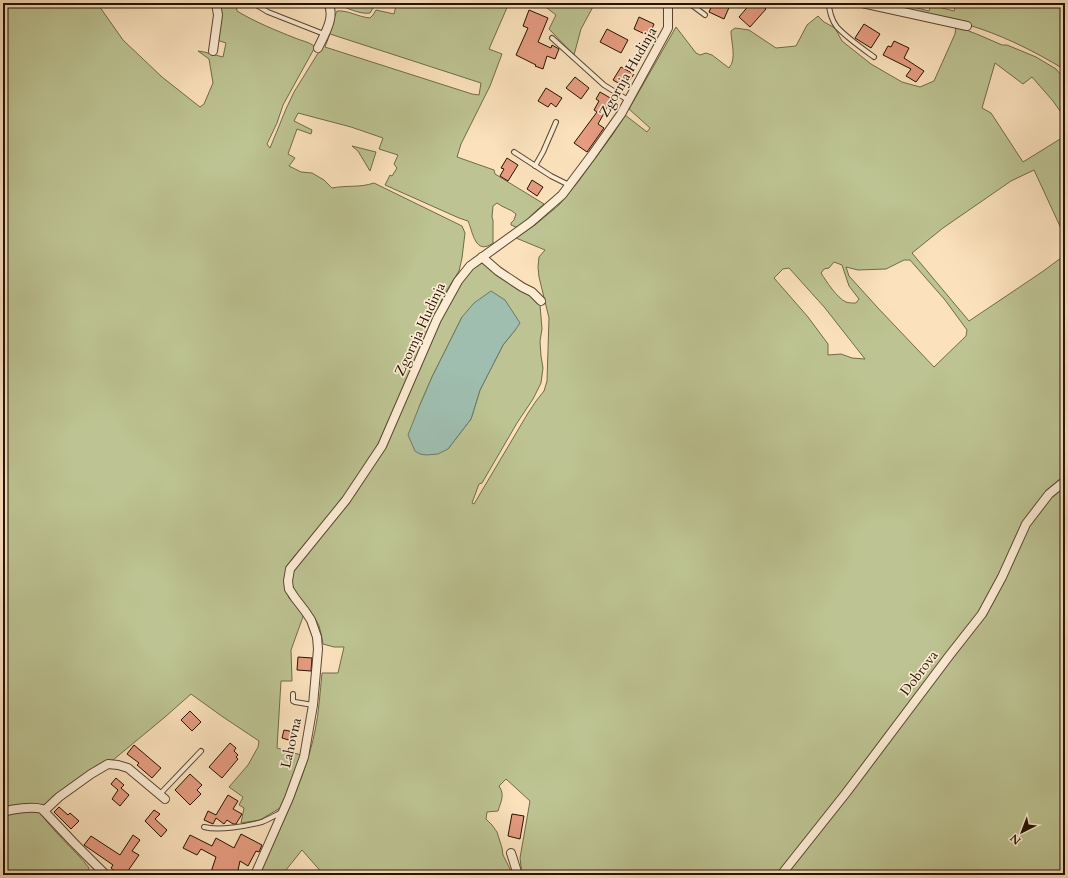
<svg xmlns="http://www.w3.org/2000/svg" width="1068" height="878" font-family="Cardo,serif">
  <rect width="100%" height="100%" fill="#fbe2bd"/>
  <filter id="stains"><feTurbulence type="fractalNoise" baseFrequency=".005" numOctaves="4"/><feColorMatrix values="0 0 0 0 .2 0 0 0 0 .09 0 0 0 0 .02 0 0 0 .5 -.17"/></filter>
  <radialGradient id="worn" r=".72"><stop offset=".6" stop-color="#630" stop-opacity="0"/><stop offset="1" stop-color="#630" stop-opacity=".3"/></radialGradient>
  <!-- green -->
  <g fill="#bdc392" stroke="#706a49" fill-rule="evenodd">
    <path d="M 3,3 L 97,3 L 123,40 L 162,77 L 200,107 L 204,104 L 213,83 L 209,59 L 198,51 C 207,52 214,55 223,57 L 226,43 L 217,40 L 218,3 L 236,3 L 237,11 C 255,22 275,30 295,38 C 302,41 310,42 315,47 L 283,105 L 277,123 L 267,144 L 270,148 L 286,109 L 294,92 L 320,50 L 337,11 C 348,10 358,17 370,18 L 373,15 L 376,10 L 394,14 L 396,6 L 386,3 L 509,3 L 489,49 L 502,54 L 490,86 L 461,144 L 457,157 L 494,170 L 495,174 L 544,204 C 534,212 527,220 518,228 L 511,225 L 511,223 L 514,220 L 516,214 C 511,209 503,208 497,203 L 493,206 L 492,217 L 493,220 L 493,243 C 475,256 473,232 468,221 L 459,218 L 385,185 L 390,175 L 392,176 L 397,168 L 394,164 L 398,155 L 379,149 L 383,138 L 351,127 L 298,113 L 294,121 L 312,130 L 311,134 L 297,129 L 288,154 L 295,158 L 289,166 L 301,172 L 312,173 L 324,180 L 332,188 C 347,185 359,188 374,183 L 462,226 L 465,233 L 462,258 L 459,271 L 444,295 L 379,442 L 369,461 L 351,490 L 292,559 L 289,564 L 285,585 L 289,598 L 304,614 L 291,650 L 292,681 L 281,681 L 277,748 L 301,755 L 286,796 L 280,808 L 260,820 L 241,823 L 244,808 L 239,805 L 243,797 L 229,787 L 248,765 L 258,747 L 259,741 L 223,717 L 191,694 L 165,717 L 113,760 L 106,762 L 96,766 L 45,805 L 3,810 ZM 330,34 L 481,83 L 479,95 L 472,94 L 325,47 Z"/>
    <path d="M 335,3 L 376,3 L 370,13 C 361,15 344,7 335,3 Z"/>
    <path d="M 536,3 L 575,3 L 578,4 L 579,3 L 595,3 L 581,29 L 574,55 L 549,29 L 556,15 L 547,8 Z"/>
    <path d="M 956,3 L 1065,3 L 1065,71 L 1062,68 C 1037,53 1010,39 981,29 C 955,20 928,15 901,8 L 902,4 L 929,11 L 931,5 L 954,11 Z"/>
    <path d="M 818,16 L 824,22 L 835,28 L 842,41 L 871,64 L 902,82 L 920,87 L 934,81 L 955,34 L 956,26 L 979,35 L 1002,45 L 1007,45 L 1036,57 L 1056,69 L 1065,80 L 1065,118 L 1053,101 L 1032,77 L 1023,84 L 995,63 L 982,108 L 991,113 L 1023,162 L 1065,136 L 1065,237 L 1034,170 L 1011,181 L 943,228 L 912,253 L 969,321 L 1042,272 L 1065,255 L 1065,875 L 522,875 L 520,858 L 530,801 L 506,779 L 499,786 C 505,795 501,801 498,811 L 487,812 L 486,819 L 492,825 L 497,832 L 502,848 L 503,855 L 513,875 L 324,875 L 302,850 L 282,875 L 259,875 C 279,829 305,780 315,731 C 319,712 320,692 322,673 L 338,673 L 344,647 L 334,647 L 323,644 C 322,639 321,632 319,626 C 312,609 291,598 292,578 C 292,575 293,572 294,569 L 356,493 L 379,456 L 448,303 L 461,283 L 472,269 L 482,263 L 490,265 L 531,296 L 540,305 L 542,329 L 540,341 L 541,356 L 543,368 L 541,383 L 533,399 L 517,423 L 482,483 L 479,484 L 472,503 L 474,504 L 528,413 L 536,401 L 544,391 L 547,381 L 549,318 L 539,277 L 538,267 L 539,257 L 545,250 L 516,238 L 535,225 L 559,205 L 578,182 L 613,134 L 625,115 L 647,132 L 650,128 L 629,109 L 676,27 L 696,53 L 700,55 L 706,53 L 712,55 L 729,68 C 737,59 731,42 731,31 L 735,28 L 749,30 L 776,48 L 796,46 L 807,25 ZM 904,260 L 910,260 L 945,300 L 967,330 L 966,336 L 934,367 L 878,308 L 849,276 L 846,267 L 858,270 L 886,269 ZM 834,262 L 842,265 L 849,286 L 859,299 L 856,303 C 853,303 848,303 846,302 C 837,298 826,281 821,273 L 824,269 L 829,268 ZM 789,268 L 825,308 L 865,359 L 852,358 L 841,354 L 828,355 L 828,344 L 808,317 L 774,278 L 783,269 ZM 462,317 L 516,329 L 503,345 L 480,390 L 471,419 L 461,432 L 448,449 L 419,407 L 432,377 Z"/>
    <path d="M 352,146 L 376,152 L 370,171 L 358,151 Z"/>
    <path d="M 39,810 C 52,832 74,848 89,868 L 86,875 L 3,875 L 3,814 Z"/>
  </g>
  <!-- water -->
  <path fill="#9fbeaf" stroke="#6e7969" d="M 491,291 L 505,300 L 520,323 L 516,329 L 503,345 L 480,390 L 471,419 L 461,432 L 448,449 L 438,454 L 426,455 L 420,454 L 415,451 L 408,435 L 419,407 L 432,377 L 462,317 L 474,303 Z"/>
  <!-- building -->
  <g fill="#e69c81" stroke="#241200">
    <path d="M 713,3 L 731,3 L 724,19 L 709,12 Z"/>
    <path d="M 751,3 L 759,3 L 766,9 L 750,27 L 739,17 Z"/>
    <path d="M 529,10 L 548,18 L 538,42 L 551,48 L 552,45 L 559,49 L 555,59 L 547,56 L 543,69 L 535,66 L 536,65 L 516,55 L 528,28 L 523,26 Z"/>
    <path d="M 639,17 L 654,24 L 649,36 L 634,29 Z"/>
    <path d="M 864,24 L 880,34 L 871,48 L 855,38 Z"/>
    <path d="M 607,29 L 628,40 L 621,53 L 600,42 Z"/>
    <path d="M 894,41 L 909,48 L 904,58 L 924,71 L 916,82 L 906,76 L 911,69 L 883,55 L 888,46 L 891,47 Z"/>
    <path d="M 621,67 L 634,74 L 625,87 L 613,80 Z"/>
    <path d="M 575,77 L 589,88 L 581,99 L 566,88 Z"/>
    <path d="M 546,88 L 562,98 L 556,107 L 551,103 L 548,107 L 538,101 Z"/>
    <path d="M 600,92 L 612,99 L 598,124 L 604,128 L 587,152 L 574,143 L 597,112 L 594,110 L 599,101 L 596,99 Z"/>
    <path d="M 507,158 L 518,165 L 508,181 L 500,176 L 504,169 L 501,168 Z"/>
    <path d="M 532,180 L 543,187 L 537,196 L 527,189 Z"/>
    <path d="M 298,657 L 312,658 L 311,671 L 297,670 Z"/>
    <path d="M 190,711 L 201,722 L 192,731 L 181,720 Z"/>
    <path d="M 284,730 L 294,732 L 292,741 L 282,738 Z"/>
    <path d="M 230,743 L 236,748 L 234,751 L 238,755 L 236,757 L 238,759 L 222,778 L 209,767 Z"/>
    <path d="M 134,745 L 161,768 L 152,778 L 137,765 L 139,763 L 127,754 Z"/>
    <path d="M 190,774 L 202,785 L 197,790 L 201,794 L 190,805 L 175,790 Z"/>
    <path d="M 116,778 L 124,785 L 121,788 L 129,795 L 120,806 L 112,799 L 118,790 L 111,784 Z"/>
    <path d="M 228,795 L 238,801 L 233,809 L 242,814 L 236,824 L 233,824 L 227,820 L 224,824 L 216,818 L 213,824 L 204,820 L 208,811 L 216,815 Z"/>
    <path d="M 59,807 L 68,815 L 70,813 L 79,821 L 71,829 L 54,812 Z"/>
    <path d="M 154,810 L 160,814 L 155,819 L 167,830 L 161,837 L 145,821 Z"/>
    <path d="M 512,814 L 524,816 L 520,839 L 508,836 Z"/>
    <path d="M 241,834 L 262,845 L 259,852 L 256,851 L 248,866 L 240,861 L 237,875 L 210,875 L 216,857 L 201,849 L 197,855 L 183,848 L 190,835 L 212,846 L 216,838 L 234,848 Z"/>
    <path d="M 133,835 L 140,840 L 132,851 L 139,855 L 125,875 L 119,875 L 111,868 L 113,865 L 84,845 L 91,836 L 120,855 Z"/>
  </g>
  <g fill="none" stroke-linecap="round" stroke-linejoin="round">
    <defs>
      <g id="service">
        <path d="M 255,3 L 258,6 L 268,12 L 324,34"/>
        <path d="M 689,3 L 705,15"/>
        <path d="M 829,3 C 829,11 832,21 837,27 C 846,37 863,49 874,57"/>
        <path d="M 552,38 L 604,85 L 628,100"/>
        <path d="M 514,152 L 551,176 L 569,185"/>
        <path d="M 535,166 L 543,152 L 556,122"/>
        <path d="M 293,694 L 293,701 L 295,702 L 313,705"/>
        <path d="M 160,794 L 201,751"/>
        <path d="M 204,827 C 219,831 247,826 262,822 C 269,819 276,815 282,812"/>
      </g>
      <g id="minor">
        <path d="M 862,3 L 967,26"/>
        <path d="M 318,48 C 324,35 336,17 328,3"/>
        <path d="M 213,51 L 218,15 L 216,3"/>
        <path d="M 482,257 L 498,271 L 522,287 L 532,292 L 541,301"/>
        <path d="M 44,811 L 59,797 L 91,774 L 108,764 L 118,765 L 128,768 L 165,799"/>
        <path d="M 3,812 C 12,809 33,806 42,809 L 73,842 L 106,875"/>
        <path d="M 511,853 L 518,875"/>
        <path d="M 255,875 L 289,798 L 304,757 L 313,705 L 318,649 L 317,637 L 311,620 L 305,611 L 295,598 L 289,589 L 288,581 L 290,569 L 346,500 L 382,446 L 437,319 L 458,281 L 470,266 L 531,222 L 562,195 L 592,155 L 621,114 L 668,28 L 668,9 L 667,3"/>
        <path d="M 781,875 L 846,793 L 949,656 L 982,614 L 1002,577 L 1026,524 L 1049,494 L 1065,481"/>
      </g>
    </defs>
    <!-- service casing -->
    <use href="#service" stroke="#5a462f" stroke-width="6"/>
    <!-- minor casing -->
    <use href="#minor" stroke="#5a462f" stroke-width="10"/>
    <!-- service -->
    <use href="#service" stroke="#fcecd4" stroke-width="4"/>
    <!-- minor -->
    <use href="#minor" stroke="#fcecd4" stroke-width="8"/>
  </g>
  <g text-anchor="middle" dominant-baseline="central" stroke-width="3.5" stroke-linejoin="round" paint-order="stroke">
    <!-- street labels -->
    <g font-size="14" fill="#241200" stroke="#fcecd4">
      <text transform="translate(628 72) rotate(-60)">Zgornja Hudinja</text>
      <text transform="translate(420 329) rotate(-65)">Zgornja Hudinja</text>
      <text transform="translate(919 673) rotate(-53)">Dobrova</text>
      <text transform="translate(291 743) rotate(-77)">Lahovna</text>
    </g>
  </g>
  <!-- margin -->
  <rect width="1068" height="878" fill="none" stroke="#fbe2bd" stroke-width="16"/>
  <rect x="4" y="4" width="1060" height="870" fill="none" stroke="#241200" stroke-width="2"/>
  <rect x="8" y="8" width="1052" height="862" fill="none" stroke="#241200"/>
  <!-- north arrow -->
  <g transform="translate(1022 832) rotate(222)" stroke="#fcecd4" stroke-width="3" paint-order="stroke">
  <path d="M0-3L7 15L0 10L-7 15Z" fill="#241200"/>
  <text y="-6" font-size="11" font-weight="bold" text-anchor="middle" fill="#241200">N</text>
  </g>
  <rect width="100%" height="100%" filter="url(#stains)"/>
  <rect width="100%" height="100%" fill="url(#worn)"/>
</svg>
